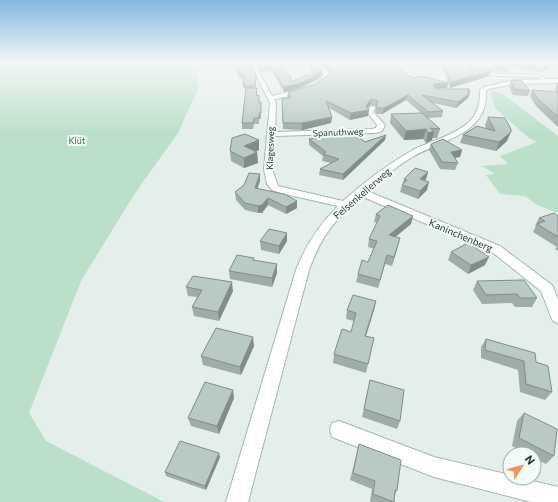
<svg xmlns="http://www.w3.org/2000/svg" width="558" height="502" font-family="Commissioner,sans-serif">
  <rect width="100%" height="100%" fill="#e4eeea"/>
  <!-- green -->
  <g fill="#bcdfca">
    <path d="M 0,63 L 199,63 L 198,89 L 178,133 L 135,193 L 81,281 L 29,413 L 46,441 L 164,502 L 0,502 Z"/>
    <path d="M 490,91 L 500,92 L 558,136 L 558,213 L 537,205 L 525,196 L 500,194 L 486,175 L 495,174 L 482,166 L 508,164 L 500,156 L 537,142 L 529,138 L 495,108 Z"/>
  </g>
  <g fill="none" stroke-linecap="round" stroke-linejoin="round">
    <defs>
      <path id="service" d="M 483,73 L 536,75 L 550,80 L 549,81 L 536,77 L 482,75 Z"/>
      <g id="minor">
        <path d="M 250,63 L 254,63 L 272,96 L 300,89 L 322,78 L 324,75 L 315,63 L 319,63 L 330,75 C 319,92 292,96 274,99 L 276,103 L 275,132 L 372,129 L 376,128 L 377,125 L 367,112 L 371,106 L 376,107 L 373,112 L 385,125 L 382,131 L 375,133 L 274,136 L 272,169 L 278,186 L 343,201 C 364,182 388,164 413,150 C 430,141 456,135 470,121 C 479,112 480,102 480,90 L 484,87 L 514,80 L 558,79 L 558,83 L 514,84 L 488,89 L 486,91 C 488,134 445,139 414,156 C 397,166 382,178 367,191 L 500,246 L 552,285 L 558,299 L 558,323 L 553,321 L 551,317 L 541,291 L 492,252 L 361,196 C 335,220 321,236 309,270 L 248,502 L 226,502 L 296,270 C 306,245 319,225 338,206 L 280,193 L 272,190 L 267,184 L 264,169 L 270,103 Z"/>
        <path d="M 339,421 L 434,457 L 510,475 L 510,478 L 520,478 L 558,487 L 558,502 L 531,502 L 434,477 L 332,437 L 330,430 L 332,423 Z"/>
      </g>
      <path id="secondary" d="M 519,63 L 558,68 L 558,70 L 521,64 Z"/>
    </defs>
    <!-- service casing -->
    <use href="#service" stroke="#a6b6b2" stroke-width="2"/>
    <!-- minor casing -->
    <use href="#minor" stroke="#a6b6b2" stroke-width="2"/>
    <!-- secondary casing -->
    <use href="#secondary" stroke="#a2bab4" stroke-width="2"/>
    <!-- service -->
    <use href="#service" fill="#fff" fill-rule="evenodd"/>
    <!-- minor -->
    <use href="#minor" fill="#fff" fill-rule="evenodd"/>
    <!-- secondary -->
    <use href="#secondary" fill="#fff" fill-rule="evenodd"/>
  </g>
  <!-- wall -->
  <g fill="#9fada9">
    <path d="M 236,63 L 250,63 L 256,75 L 256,88 L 257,95 L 259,102 L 261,102 L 261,119 L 259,119 L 259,124 L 254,124 L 253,129 L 242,129 L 242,123 L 246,90 L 245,90 L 245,88 L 243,88 L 243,78 L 239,79 L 237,73 L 237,69 L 238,66 L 237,66 Z"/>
    <path d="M 256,63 L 281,63 L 291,82 L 314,75 L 309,69 L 307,63 L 317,63 L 322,75 L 317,79 L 299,88 L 284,92 L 272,71 L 260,72 Z"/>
    <path d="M 321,63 L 393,63 L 412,78 L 448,82 L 440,63 L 558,63 L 558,67 L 550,66 L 548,70 L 540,72 L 508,66 L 509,67 L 507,72 L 491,71 L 489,76 L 450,88 L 448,83 L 447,88 L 437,89 L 470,93 L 468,98 L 456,108 L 433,103 L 443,111 L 442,117 L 428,118 L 440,129 L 437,138 L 432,138 L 432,140 L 426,143 L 423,139 L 404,140 L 390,123 L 391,114 L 421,113 L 406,100 L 382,114 L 377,114 L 375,112 L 376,106 L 370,105 L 368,108 L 369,110 L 368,116 L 350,120 L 329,108 L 332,117 L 331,123 L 302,130 L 283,129 L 282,98 L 287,98 L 288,92 L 313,85 L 326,77 L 330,73 Z"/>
    <path d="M 511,81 L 530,91 L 528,96 L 513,95 L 509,87 Z"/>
    <path d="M 557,83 L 558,83 L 558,127 L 557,126 L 536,106 L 530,96 L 532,90 L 557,92 L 555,89 Z"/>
    <path d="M 488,117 L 507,141 L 496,151 L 460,143 L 463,135 L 486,129 L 485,125 Z"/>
    <path d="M 309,139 L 365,142 L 385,140 L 343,180 L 319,175 L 320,169 L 331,163 L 322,161 L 323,156 L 309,145 Z"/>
    <path d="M 259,140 L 259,150 L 256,152 L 257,152 L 258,163 L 244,168 L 231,161 L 230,151 Z"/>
    <path d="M 431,144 L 462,150 L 460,157 L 454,158 L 458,163 L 455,170 L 440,169 L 429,150 Z"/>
    <path d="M 428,172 L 426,179 L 424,181 L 427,190 L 418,199 L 400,192 L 404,179 Z"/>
    <path d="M 260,174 L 260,181 L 257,189 L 297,208 L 286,214 L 268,205 L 262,213 L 258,213 L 245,210 L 236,200 L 235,192 Z"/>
    <path d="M 376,214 L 413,216 L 411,224 L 395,237 L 398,246 L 392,266 L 385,264 L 378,288 L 356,282 L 358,274 L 368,262 L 374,249 L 368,247 L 369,239 L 377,223 L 374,222 Z"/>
    <path d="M 558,216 L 558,251 L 555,249 L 557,247 L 533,232 L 536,226 L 535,226 L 539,218 Z"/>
    <path d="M 287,233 L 287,241 L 279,254 L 261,250 L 260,241 Z"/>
    <path d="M 451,252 L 485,265 L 468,274 L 448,260 Z"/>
    <path d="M 254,258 L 254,261 L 277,264 L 277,273 L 272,287 L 230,279 L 229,271 Z"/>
    <path d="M 477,281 L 537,298 L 532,307 L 515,307 L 512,303 L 482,304 L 473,290 Z"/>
    <path d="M 186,287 L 233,291 L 219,321 L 194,316 L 192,307 L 197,297 L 188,296 Z"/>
    <path d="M 376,301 L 374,310 L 366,336 L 374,338 L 366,373 L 333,363 L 334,354 L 351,332 L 354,321 L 346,319 L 347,310 Z"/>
    <path d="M 486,339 L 536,362 L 552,392 L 545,400 L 520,392 L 518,370 L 481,358 L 481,347 Z"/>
    <path d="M 254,346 L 241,375 L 203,365 L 201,356 Z"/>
    <path d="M 370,380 L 400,421 L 397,429 L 362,417 Z"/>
    <path d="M 234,398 L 219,434 L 191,426 L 188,418 Z"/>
    <path d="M 524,413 L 554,456 L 546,464 L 534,458 L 534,454 L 527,454 L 512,446 L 517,421 Z"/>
    <path d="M 359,444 L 397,490 L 395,495 L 394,502 L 372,502 L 370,501 L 372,489 L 350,480 Z"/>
    <path d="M 220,457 L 206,490 L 166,476 L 165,472 Z"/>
  </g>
  <!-- shaded-wall -->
  <g fill="#828d89">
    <path d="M 550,65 L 548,70 L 540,72 L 542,67 Z"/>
    <path d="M 322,70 L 322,75 L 317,79 L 317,74 Z"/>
    <path d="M 491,71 L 489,76 L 450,88 L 451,82 Z"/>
    <path d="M 317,75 L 317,79 L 299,88 L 284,92 L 284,87 Z"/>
    <path d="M 448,83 L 447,88 L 433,89 L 433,86 L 434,84 Z"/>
    <path d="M 470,89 L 469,94 L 470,93 L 468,98 L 456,108 L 458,102 L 467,92 Z"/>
    <path d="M 408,95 L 406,100 L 382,114 L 384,108 Z"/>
    <path d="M 371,99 L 370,105 L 367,110 L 369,110 L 368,116 L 350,120 L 351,113 L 366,106 Z"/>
    <path d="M 332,117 L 331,123 L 302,130 L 302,123 Z"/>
    <path d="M 426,129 L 423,139 L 404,140 L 406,131 Z"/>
    <path d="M 434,131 L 432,140 L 426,143 L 428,133 Z"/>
    <path d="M 511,132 L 507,141 L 496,151 L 499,142 Z"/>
    <path d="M 386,135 L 385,140 L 343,180 L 343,174 Z"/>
    <path d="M 259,140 L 259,150 L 245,156 L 244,146 Z"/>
    <path d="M 462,150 L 460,157 L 449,159 L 451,152 Z"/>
    <path d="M 257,152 L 258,163 L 244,168 L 244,158 Z"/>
    <path d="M 428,172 L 426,179 L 418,187 L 420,179 Z"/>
    <path d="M 260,174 L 260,181 L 255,195 L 255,188 Z"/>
    <path d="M 429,182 L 427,190 L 418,199 L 420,191 Z"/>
    <path d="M 268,198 L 268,205 L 262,213 L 258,213 L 258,206 Z"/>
    <path d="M 297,201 L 297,208 L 286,214 L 286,207 Z"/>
    <path d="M 413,216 L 411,224 L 387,244 L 389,235 Z"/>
    <path d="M 287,233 L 287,241 L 279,254 L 279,246 Z"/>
    <path d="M 400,238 L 398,246 L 392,266 L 394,257 Z"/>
    <path d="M 387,255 L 385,264 L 378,288 L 380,280 Z"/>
    <path d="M 489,257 L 485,265 L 468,274 L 471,265 Z"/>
    <path d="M 277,264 L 277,273 L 272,287 L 272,278 Z"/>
    <path d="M 232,282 L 233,291 L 219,321 L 218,312 Z"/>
    <path d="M 376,301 L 374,310 L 363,345 L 365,336 Z"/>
    <path d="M 253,337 L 254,346 L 241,375 L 240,367 Z"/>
    <path d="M 233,390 L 234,398 L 219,434 L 217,426 Z"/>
    <path d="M 219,453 L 220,457 L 206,490 L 205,486 Z"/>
  </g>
  <!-- building -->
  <g fill="#b9c9c4" stroke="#828d89">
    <path d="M 239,63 L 250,63 L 256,75 L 255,86 L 245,86 L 245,84 L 243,84 L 244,74 L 239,74 L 237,69 Z"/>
    <path d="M 258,63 L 281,63 L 283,67 L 290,76 L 291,82 L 307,75 L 317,75 L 300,83 L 284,87 L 272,68 L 260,68 Z"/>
    <path d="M 309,63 L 317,63 L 322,70 L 317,74 Z"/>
    <path d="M 325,63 L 393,63 L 412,78 L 422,76 L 448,83 L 434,84 L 433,86 L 437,89 L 470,89 L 467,92 L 470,93 L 458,102 L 422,95 L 443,111 L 428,112 L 408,95 L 384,108 L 378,108 L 376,106 L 378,101 L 371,99 L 366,106 L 369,110 L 351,113 L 326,101 L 332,117 L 302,123 L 283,123 L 282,98 L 291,98 L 288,92 L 313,85 L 326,77 L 332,70 Z"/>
    <path d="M 443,63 L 505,63 L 509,67 L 470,65 L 467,68 L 469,70 L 491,71 L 451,82 Z"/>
    <path d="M 521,63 L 538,63 L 550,65 L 542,67 Z"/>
    <path d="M 521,80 L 530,91 L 515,89 L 511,81 Z"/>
    <path d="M 246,88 L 257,88 L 256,96 L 259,95 L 259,102 L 261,102 L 261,113 L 259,113 L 259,118 L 254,118 L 253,123 L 242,123 Z"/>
    <path d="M 532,90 L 558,92 L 558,117 L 538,99 Z"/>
    <path d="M 422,113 L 440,129 L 430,128 L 434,131 L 428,133 L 426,129 L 406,131 L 391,114 Z"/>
    <path d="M 488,117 L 505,118 L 511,129 L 511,132 L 499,142 L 463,135 L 477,126 L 495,131 Z"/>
    <path d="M 354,133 L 365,142 L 386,135 L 343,174 L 320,169 L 339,159 L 323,154 L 326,152 L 309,139 Z"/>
    <path d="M 245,134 L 259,140 L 244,146 L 257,152 L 244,158 L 230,151 L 232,138 Z"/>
    <path d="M 443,139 L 462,150 L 451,152 L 458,163 L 442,162 L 431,144 Z"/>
    <path d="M 415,168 L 428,172 L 420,179 L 429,182 L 420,191 L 402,185 L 407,180 L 404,179 Z"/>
    <path d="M 249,173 L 260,174 L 255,188 L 284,194 L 297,201 L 286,207 L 268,198 L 262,205 L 258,206 L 245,203 L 235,192 L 244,185 Z"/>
    <path d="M 388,205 L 413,216 L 389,235 L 400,238 L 394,257 L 387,255 L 380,280 L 358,274 L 362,260 L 368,262 L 377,241 L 369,239 L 380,216 L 376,214 Z"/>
    <path d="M 554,213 L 558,216 L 558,237 L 537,224 L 545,221 L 539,218 Z"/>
    <path d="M 269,229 L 287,233 L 279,246 L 260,241 Z"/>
    <path d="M 468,243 L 489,257 L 471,265 L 451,252 Z"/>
    <path d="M 237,255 L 254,258 L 253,260 L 277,264 L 272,278 L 229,271 Z"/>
    <path d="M 193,276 L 232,282 L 218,312 L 192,307 L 202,290 L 186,287 Z"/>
    <path d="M 524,280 L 537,298 L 520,298 L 517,294 L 486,295 L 477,281 Z"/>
    <path d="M 353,295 L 376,301 L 365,336 L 374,338 L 368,364 L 334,354 L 342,329 L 351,332 L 356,313 L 347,310 Z"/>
    <path d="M 216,328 L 253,337 L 240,367 L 201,356 Z"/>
    <path d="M 486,339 L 535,353 L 536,362 L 548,366 L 552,392 L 526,384 L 524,361 L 485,350 Z"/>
    <path d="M 370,380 L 404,390 L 400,421 L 364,409 Z"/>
    <path d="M 205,382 L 233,390 L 217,426 L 188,418 Z"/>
    <path d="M 524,413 L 557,429 L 554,456 L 519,438 Z"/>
    <path d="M 180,441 L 219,453 L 205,486 L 165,472 Z"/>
    <path d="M 359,444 L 401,460 L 397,490 L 395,490 L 394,502 L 373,494 L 375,481 L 353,473 Z"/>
  </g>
  <!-- sky -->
  <linearGradient id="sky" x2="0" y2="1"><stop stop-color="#83b8e0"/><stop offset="0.47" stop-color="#f3f7f6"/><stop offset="1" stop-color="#f3f7f6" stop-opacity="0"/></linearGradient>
  <rect width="558" height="133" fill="url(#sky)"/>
  <g text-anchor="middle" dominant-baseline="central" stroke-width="4" stroke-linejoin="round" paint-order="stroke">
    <!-- far-street labels -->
    <g font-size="9" fill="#22403c" stroke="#f4faf8">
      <text transform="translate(338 132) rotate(-2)">Spanuthweg</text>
      <text transform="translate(270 148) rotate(-88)">Klagesweg</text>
    </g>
    <!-- far-park labels -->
    <g font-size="9" fill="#2b7853" stroke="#f4faf8">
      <text x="77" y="140">Klüt</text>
    </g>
    <!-- street labels -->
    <g font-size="10" fill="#22403c" stroke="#f4faf8">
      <text transform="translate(362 193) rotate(-41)">Felsenkellerweg</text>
      <text transform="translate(461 235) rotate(23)">Kaninchenberg</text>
    </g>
  </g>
  <!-- north arrow -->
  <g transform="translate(522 466) rotate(53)"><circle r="19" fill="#f4faf8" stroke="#a0b0ad"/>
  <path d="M0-3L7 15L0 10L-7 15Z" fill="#f5945a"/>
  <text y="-6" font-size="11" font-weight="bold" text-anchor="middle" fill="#22403c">N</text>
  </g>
</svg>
